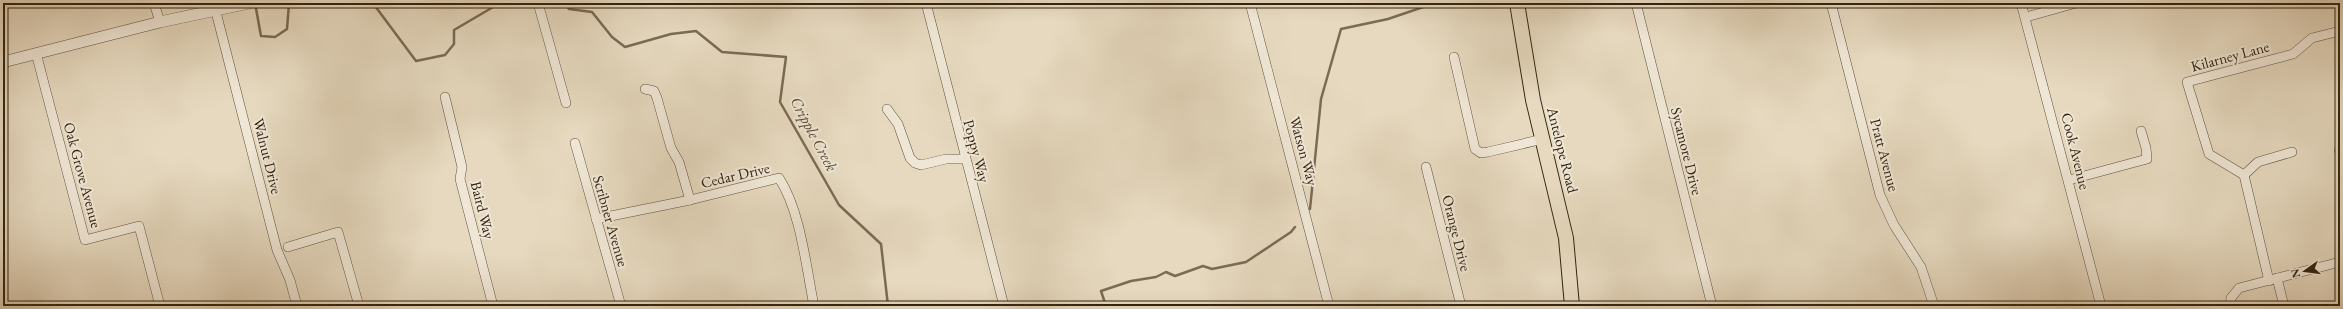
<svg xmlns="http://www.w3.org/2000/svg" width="2343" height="309" font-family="'EB Garamond',serif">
  <rect width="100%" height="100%" fill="#e6d9bf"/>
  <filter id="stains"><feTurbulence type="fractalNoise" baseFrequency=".005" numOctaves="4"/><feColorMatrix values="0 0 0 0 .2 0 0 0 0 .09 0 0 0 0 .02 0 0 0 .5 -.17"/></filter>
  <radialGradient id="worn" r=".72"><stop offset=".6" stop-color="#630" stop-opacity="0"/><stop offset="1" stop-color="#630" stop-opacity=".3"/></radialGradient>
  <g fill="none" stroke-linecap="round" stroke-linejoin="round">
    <!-- stream -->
    <g stroke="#7a6b56" stroke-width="2.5">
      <path d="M 255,3 L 261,36 L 275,37 L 287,29 L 289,3"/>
      <path d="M 356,3 L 375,6 L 416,61 L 445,55 L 454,44 L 454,30 L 500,3"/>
      <path d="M 565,3 L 569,9 L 592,12 L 612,37 L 625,47 L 671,34 L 696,31 L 722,52 L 786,57 L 780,102 L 839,205 L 881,244 L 888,306"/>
      <path d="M 1310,209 L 1321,99 L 1341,29 L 1388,19 L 1435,3"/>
      <path d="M 1106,306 L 1101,291 L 1131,281 L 1156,277 L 1166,272 L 1175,276 L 1203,266 L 1212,269 L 1246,262 L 1291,232 L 1295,227"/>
    </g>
    <defs>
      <g id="minor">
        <path d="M 154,3 L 160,22"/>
        <path d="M 538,3 L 566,103"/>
        <path d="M 926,3 L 1004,306"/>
        <path d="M 1250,3 L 1329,306"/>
        <path d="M 1636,3 L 1712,306"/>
        <path d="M 1831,3 L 1880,195 L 1894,225 L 1921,267 L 1934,306"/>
        <path d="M 2021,3 L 2101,306"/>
        <path d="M 216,12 L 277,250 L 290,280 L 297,306"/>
        <path d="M 2026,17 L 2076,3"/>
        <path d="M 36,53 L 85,240 L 139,226 L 160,306"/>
        <path d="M 1454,57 L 1475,149 L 1481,153 L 1488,152 L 1543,139"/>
        <path d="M 645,89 L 654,91 L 657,98 L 671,148 L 679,162 L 690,200"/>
        <path d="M 445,97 L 462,167 L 460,179 L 493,306"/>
        <path d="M 887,109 L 898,124 L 910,158 L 915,163 L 921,165 L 946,159 L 965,159"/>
        <path d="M 575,143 L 621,306"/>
        <path d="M 2339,150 L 2340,150"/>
        <path d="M 1426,167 L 1461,306"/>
        <path d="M 2244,175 L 2258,162 L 2292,152"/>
        <path d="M 2069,180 L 2147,159 L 2146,148 L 2141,131"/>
        <path d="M 596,219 L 690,200 L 779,178 C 801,212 806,267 814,306"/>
        <path d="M 288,247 L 338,232 L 359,306"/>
        <path d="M 2277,278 L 2284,306"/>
        <path d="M 2269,281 L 2244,175 L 2209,154 L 2187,82 L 2293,54 L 2312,38 L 2340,31"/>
        <path d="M 2230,306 L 2231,298 L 2239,288 L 2340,262"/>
      </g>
      <path id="tertiary" d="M 3,62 L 160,22 L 249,3"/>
      <path id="primary" d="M 1517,3 L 1533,100 L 1566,238 L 1572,306"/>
    </defs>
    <!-- minor casing -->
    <use href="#minor" stroke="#60503c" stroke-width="10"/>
    <!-- tertiary casing -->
    <use href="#tertiary" stroke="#60503c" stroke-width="12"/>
    <!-- primary casing -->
    <use href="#primary" stroke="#332311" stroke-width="16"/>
    <!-- minor -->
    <use href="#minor" stroke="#efe6d5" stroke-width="9"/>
    <!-- tertiary -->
    <use href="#tertiary" stroke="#efe6d5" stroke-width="11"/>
    <!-- primary -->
    <use href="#primary" stroke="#e6d9bf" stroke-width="14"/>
  </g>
  <g text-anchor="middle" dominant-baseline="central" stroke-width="4" stroke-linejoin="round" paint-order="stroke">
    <!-- street labels -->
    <g font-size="15" fill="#332311" stroke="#efe6d5">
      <text transform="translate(2230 56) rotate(-15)">Kilarney Lane</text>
      <text transform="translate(1563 150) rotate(76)">Antelope Road</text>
      <text transform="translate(977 151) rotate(75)">Poppy Way</text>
      <text transform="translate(1304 151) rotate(75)">Watson Way</text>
      <text transform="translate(1687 151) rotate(76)">Sycamore Drive</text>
      <text transform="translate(2076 151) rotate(76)">Cook Avenue</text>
      <text transform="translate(1885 155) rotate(75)">Pratt Avenue</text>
      <text transform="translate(268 156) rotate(76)">Walnut Drive</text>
      <text transform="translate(83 175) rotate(75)">Oak Grove Avenue</text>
      <text transform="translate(735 175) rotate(-13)">Cedar Drive</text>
      <text transform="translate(483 210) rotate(76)">Baird Way</text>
      <text transform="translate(611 221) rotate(74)">Scribner Avenue</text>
      <text transform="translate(1457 233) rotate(76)">Orange Drive</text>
    </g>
    <!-- water labels -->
    <g font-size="16" font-style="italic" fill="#5c4d39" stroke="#efe6d5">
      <text transform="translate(814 134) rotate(62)">Cripple Creek</text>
    </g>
  </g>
  <!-- margin -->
  <rect width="2343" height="309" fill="none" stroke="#e6d9bf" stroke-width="16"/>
  <rect x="4" y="4" width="2335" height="301" fill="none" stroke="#332311" stroke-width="2"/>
  <rect x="8" y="8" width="2327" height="293" fill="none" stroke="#332311"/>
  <!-- north arrow -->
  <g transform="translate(2305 271) rotate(256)" stroke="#efe6d5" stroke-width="3" paint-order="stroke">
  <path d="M0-3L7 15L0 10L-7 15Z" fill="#332311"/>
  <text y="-6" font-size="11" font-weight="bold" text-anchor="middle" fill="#332311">N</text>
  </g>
  <rect width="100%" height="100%" filter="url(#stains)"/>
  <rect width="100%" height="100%" fill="url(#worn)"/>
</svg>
